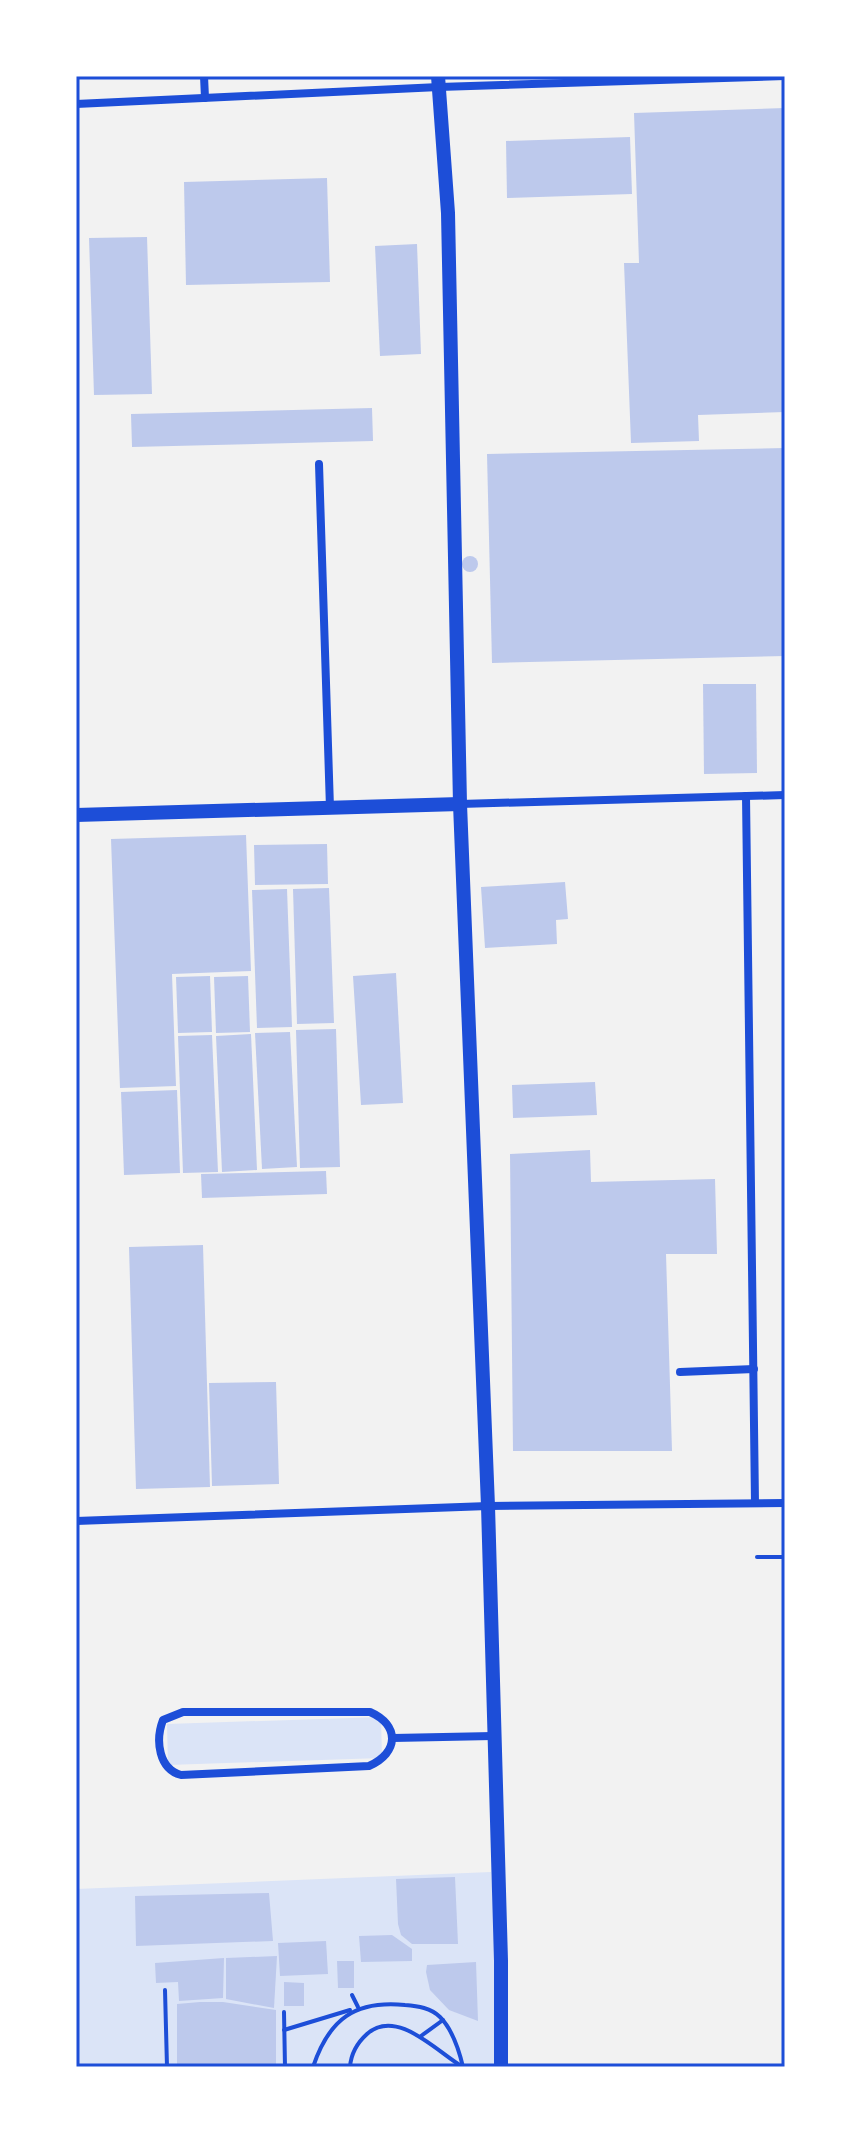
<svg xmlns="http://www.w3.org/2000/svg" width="861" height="2143" font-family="Inter,sans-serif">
  <rect width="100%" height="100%" fill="#f2f2f2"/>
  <!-- green -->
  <g fill="#dbe4f7">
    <path d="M 381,1717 L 382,1758 L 168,1765 L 167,1724 Z"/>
    <path d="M 491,1872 L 497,1958 L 498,2067 L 76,2067 L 76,1889 Z"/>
  </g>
  <!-- building -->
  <g fill="#bdc9ec">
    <path d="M 785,108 L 785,412 L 698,415 L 699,441 L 631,443 L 624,263 L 639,263 L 634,113 Z"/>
    <path d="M 630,137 L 632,194 L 507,198 L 506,141 Z"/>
    <path d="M 327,178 L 330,282 L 186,285 L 184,182 Z"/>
    <path d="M 147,237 L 152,394 L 94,395 L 89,238 Z"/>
    <path d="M 417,244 L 421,354 L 380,356 L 375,246 Z"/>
    <path d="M 372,408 L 373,441 L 132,447 L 131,414 Z"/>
    <path d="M 785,448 L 785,656 L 492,663 L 487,454 Z"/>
    <circle cx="470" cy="564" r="8"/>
    <path d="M 703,684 L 756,684 L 757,773 L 704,774 Z"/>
    <path d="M 246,835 L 251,971 L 172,974 L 176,1086 L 120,1088 L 111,839 Z"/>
    <path d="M 327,844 L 328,884 L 255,885 L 254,845 Z"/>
    <path d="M 565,882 L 568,919 L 556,920 L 557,944 L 485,948 L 481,887 Z"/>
    <path d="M 329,888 L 334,1023 L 297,1024 L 293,889 Z"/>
    <path d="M 287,889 L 292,1027 L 257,1028 L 252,890 Z"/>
    <path d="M 396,973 L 403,1103 L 361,1105 L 353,976 Z"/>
    <path d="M 210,976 L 212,1032 L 178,1033 L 176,977 Z"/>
    <path d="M 248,976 L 250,1032 L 216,1033 L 214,977 Z"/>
    <path d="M 336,1029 L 340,1167 L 300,1168 L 296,1030 Z"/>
    <path d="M 290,1032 L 297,1167 L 262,1169 L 255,1033 Z"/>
    <path d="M 251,1034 L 257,1170 L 222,1172 L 216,1036 Z"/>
    <path d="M 212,1035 L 218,1172 L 183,1173 L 178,1036 Z"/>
    <path d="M 595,1082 L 597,1115 L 513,1118 L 512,1085 Z"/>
    <path d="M 177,1090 L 180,1173 L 124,1175 L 121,1092 Z"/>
    <path d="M 590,1150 L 591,1182 L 715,1179 L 717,1254 L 666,1254 L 672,1451 L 513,1451 L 510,1154 Z"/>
    <path d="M 326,1171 L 327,1194 L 202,1198 L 201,1174 Z"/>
    <path d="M 203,1245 L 210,1487 L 136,1489 L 129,1247 Z"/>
    <path d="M 276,1382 L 279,1484 L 212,1486 L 209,1383 Z"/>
    <path d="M 455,1877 L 458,1944 L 412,1944 L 401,1935 L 398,1924 L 396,1879 Z"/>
    <path d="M 269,1893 L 273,1941 L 136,1946 L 135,1896 Z"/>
    <path d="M 392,1935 L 412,1949 L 412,1961 L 361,1962 L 359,1936 Z"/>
    <path d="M 326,1941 L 328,1974 L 280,1976 L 278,1943 Z"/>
    <path d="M 277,1956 L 274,2008 L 226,1999 L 226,1958 Z"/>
    <path d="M 224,1958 L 223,1998 L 179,2001 L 178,1982 L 156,1983 L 155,1963 Z"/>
    <path d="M 337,1961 L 354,1961 L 354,1988 L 338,1988 Z"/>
    <path d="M 476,1962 L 478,2021 L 449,2010 L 430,1990 L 426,1972 L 427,1965 Z"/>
    <path d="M 284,1982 L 304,1983 L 304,2006 L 284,2006 Z"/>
    <path d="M 200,2002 L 223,2002 L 276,2010 L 276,2067 L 177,2067 L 177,2004 Z"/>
  </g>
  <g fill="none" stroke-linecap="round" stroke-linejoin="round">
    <!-- path -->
    <g stroke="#1d4ed8" stroke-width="4">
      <path d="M 757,1557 L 785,1557"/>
      <path d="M 165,1990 L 167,2067"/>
      <path d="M 352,1995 L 358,2007"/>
      <path d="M 284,2012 L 285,2067"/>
      <path d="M 284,2030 L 350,2010"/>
      <path d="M 421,2036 L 443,2020"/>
      <path d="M 313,2067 C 329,2019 355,2000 405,2005 C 418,2006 431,2008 440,2017 C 452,2029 459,2050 463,2067"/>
      <path d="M 350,2067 C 351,2053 357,2043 367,2034 C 397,2007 438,2053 463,2067"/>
    </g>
    <!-- minor -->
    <g stroke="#1d4ed8" stroke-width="8">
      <path d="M 204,76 L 205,98"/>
      <path d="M 76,104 L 439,87 L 785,76"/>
      <path d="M 319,464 L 330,808"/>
      <path d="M 746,796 L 755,1503"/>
      <path d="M 460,804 L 785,795"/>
      <path d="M 680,1372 L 754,1369"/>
      <path d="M 76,1521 L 488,1506 L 785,1503"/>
      <path d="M 183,1712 L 370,1712 C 400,1725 399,1753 369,1766 L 181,1775 C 159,1769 155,1741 163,1720 Z"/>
      <path d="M 393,1738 L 493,1736"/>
    </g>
    <!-- tertiary -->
    <g stroke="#1d4ed8" stroke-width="14">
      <path d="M 438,76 L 448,213 L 460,804 L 488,1506 L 501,1961 L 501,2067"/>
      <path d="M 76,815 L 460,804"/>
    </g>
  </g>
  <!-- border -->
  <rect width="861" height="2143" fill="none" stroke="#ffffff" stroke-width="156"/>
  <rect x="78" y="78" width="705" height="1987" fill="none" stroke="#1d4ed8" stroke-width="3"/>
</svg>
